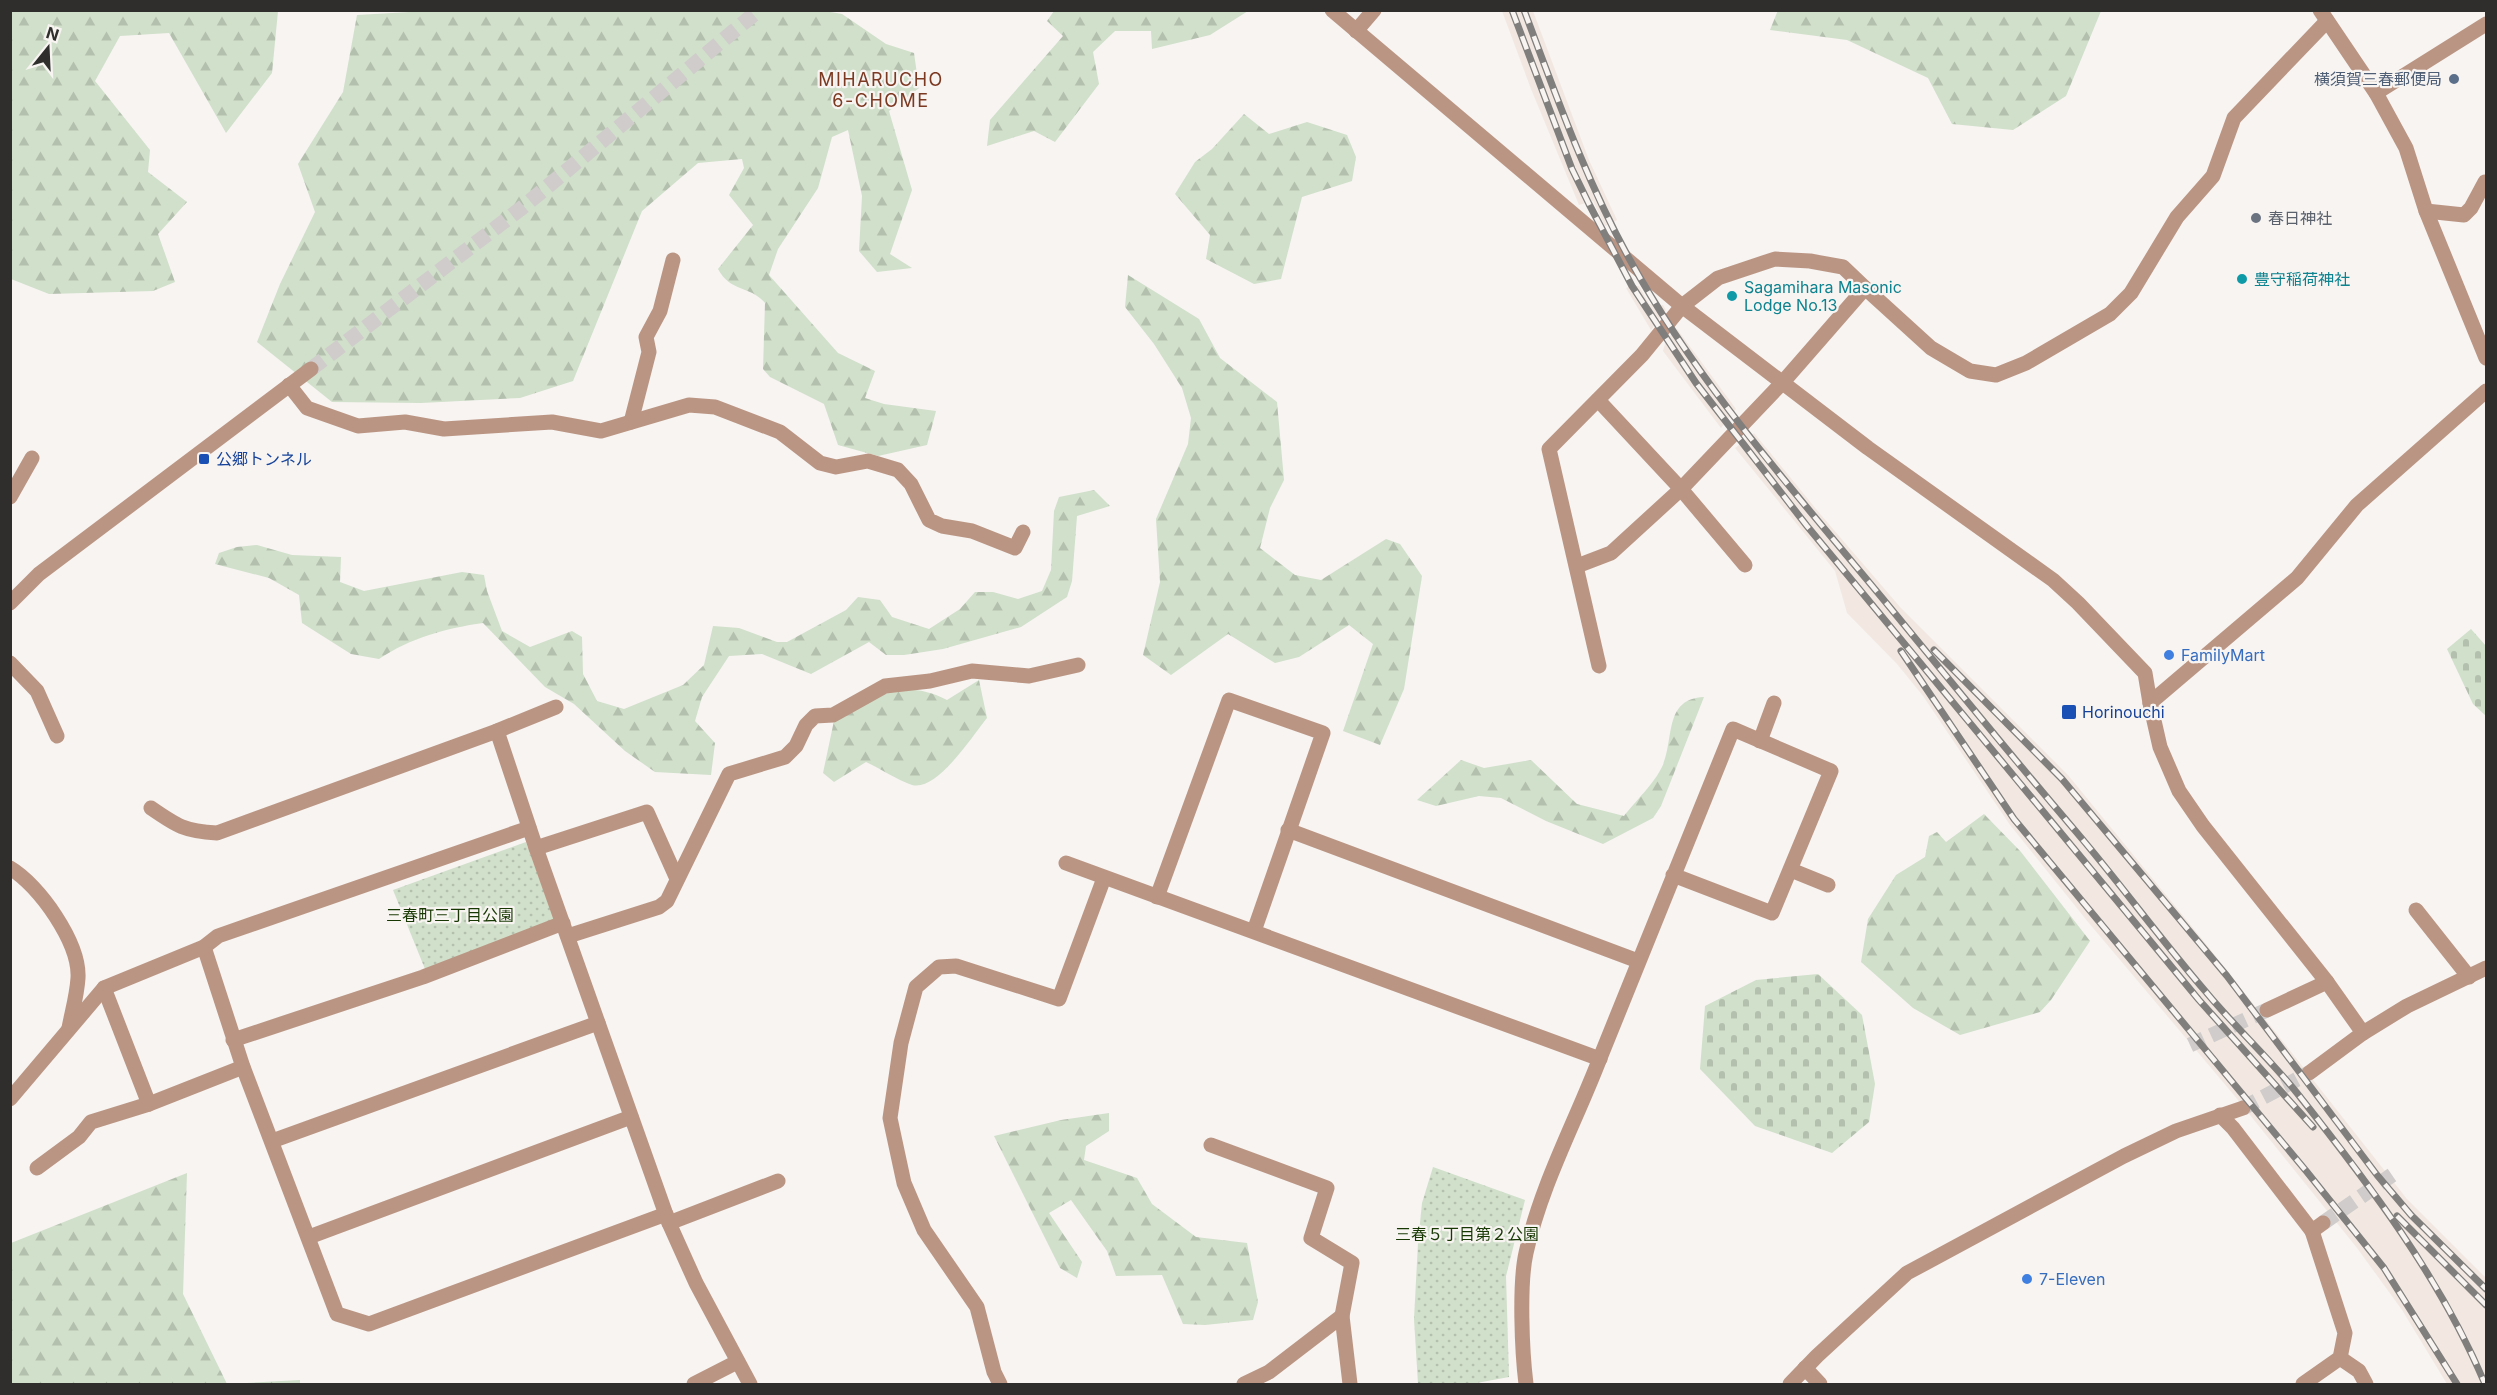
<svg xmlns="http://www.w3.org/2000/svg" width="2497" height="1395" font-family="Inter,'Noto Sans JP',sans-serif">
  <defs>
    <pattern id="green-dots" width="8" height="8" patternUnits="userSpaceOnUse" patternTransform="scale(1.5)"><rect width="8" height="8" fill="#d1e0ca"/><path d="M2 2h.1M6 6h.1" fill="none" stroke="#b4c0ae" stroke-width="1.8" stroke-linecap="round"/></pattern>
    <pattern id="forest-firs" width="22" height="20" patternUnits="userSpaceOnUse" patternTransform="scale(1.5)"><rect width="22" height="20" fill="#d1e0ca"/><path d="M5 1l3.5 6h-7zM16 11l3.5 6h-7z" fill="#b4c0ae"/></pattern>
    <pattern id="cemetery-stones" width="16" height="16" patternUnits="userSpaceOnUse" patternTransform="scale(1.5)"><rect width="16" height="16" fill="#d1e0ca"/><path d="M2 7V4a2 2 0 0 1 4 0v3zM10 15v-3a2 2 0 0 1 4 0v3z" fill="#b4c0ae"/></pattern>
  </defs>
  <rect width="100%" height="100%" fill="#f7f4f2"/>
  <!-- built -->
  <g fill="#f2e8e1">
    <path d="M 1502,11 L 1533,11 L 1589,160 L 1617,220 L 1611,224 L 1605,226 L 1593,201 L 1579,205 L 1531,89 Z"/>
    <path d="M 1632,286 L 1639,286 L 1649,304 L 1663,305 L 1666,310 L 1651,330 L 1626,288 Z"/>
    <path d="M 1677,329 L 1736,409 L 1721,428 L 1663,351 L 1666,340 Z"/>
    <path d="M 1754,433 L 1821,515 L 1901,608 L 2068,775 L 2202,939 L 2407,1199 L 2486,1278 L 2486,1384 L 2447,1384 L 2402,1310 L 2357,1248 L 2233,1094 L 2088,922 L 2010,825 L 1923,696 L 1897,664 L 1847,613 L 1835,571 L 1735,448 Z"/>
  </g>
  <!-- green -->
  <g fill="url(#green-dots)">
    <path d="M 526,842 L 555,921 L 425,969 L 393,890 Z"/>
    <path d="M 1433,1167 L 1525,1200 L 1506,1276 L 1509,1377 L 1471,1384 L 1418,1384 L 1414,1319 L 1418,1243 L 1422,1203 Z"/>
  </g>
  <!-- forest -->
  <g fill="url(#forest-firs)">
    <path d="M 445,10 L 825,11 L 842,14 L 886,44 L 914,53 L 919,88 L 889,111 L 912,190 L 890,254 L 912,268 L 877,272 L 859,251 L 862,196 L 848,130 L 832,137 L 818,188 L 778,249 L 769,275 L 838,353 L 875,371 L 865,398 L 884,404 L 936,411 L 927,445 L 878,456 L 838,445 L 824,404 L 770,377 L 763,369 L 765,303 C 750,285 731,293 718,269 L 753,225 L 729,195 L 744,168 L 742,159 L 698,163 L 642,211 L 573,381 L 520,398 L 421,403 L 332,402 L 257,342 L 280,284 L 315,212 L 298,164 L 343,92 L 357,15 Z"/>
    <path d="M 1778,10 L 2101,10 L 2101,11 L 2066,96 L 2013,130 L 1952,124 L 1928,78 L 1847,40 L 1770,30 Z"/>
    <path d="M 10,11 L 278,11 L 272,73 L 226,133 L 169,33 L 120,36 L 95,81 L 150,150 L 148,172 L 187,202 L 158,234 L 175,282 L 153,291 L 49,294 L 11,279 Z"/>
    <path d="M 1054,11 L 1054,10 L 1248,11 L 1210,35 L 1152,49 L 1151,31 L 1115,31 L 1093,52 L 1099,84 L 1055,142 L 1034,131 L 987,146 L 990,120 L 1063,36 L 1047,21 Z"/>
    <path d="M 1244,114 L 1269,134 L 1307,122 L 1347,135 L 1356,157 L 1352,181 L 1302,197 L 1281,279 L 1254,284 L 1206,259 L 1210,235 L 1175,194 L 1195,162 L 1212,149 Z"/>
    <path d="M 1128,275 L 1199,319 L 1220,358 L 1277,402 L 1284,480 L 1270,508 L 1260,548 L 1295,575 L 1321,580 L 1386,539 L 1400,544 L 1422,576 L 1404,689 L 1380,745 L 1343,731 L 1373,644 L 1349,625 L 1299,657 L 1275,663 L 1228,634 L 1171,675 L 1143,655 L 1160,582 L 1156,519 L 1188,444 L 1191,418 L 1182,388 L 1154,344 L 1125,307 Z"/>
    <path d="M 1094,490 L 1110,506 L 1077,516 L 1072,581 L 1067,597 L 1021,627 L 943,649 L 904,655 L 886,655 L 869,642 L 811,674 L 762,654 L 729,656 L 702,697 L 695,721 L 715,743 L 711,775 L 655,772 L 625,751 L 574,704 L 545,687 L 483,623 C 447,628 410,638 379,659 L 351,654 L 302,623 L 299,595 L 269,578 L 215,564 L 219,553 L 237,547 L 257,545 L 292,555 L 341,557 L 340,582 L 364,591 L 462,572 L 484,575 L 487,591 L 502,631 L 530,647 L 572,631 L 582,637 L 583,674 L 597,701 L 624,709 L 683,685 L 704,665 L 713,626 L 739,628 L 777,642 L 787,642 L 846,610 L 858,597 L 880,600 L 892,617 L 929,629 L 960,609 L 975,592 L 993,592 L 1018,599 L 1042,591 L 1051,570 L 1054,511 L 1059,497 Z"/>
    <path d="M 979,680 L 987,718 C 973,735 937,792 912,785 C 897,780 881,769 866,762 L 834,782 L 823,773 L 835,716 C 876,697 903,677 947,700 Z"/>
    <path d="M 1704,697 L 1661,806 L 1653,818 L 1603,844 L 1546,821 L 1501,798 L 1479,796 L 1436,806 L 1417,800 L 1461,760 L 1484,768 L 1531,760 L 1577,804 L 1624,816 C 1635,802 1655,782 1662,767 C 1675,739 1663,699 1704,697 Z"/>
    <path d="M 1984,814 L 2021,852 L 2090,941 L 2051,1000 L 2040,1012 L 1960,1035 L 1913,1008 L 1861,962 L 1868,919 L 1896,875 L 1925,857 L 1929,836 L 1937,832 L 1946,842 Z"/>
    <path d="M 1109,1113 L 1109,1131 L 1086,1146 L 1084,1160 L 1137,1178 L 1152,1204 L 1196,1237 L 1247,1243 L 1258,1302 L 1253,1320 L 1205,1325 L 1183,1324 L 1162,1275 L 1116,1276 L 1107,1251 L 1071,1200 L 1049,1213 L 1082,1262 L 1077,1278 L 1060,1268 L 994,1136 L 1061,1120 Z"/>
    <path d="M 187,1173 L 183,1294 L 227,1384 L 300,1380 L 300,1384 L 11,1384 L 11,1243 Z"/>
  </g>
  <!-- cemetery -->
  <g fill="url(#cemetery-stones)">
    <path d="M 2471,629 L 2486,646 L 2486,716 L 2473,704 L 2447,649 Z"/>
    <path d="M 1818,974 L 1862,1015 L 1875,1084 L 1869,1122 L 1832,1153 L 1755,1126 L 1700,1069 L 1705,1006 L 1756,980 Z"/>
  </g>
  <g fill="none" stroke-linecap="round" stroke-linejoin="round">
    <!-- minor-tunnel -->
    <g stroke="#cfcccb" stroke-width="15" stroke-dasharray="15 8" stroke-linecap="butt">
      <path d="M 2190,1045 L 2267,1010"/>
      <path d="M 2323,1223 L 2392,1175"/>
    </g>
    <!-- tertiary-tunnel -->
    <g stroke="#cfcccb" stroke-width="15" stroke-dasharray="15 8" stroke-linecap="butt">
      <path d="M 311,369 L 523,207 L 759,10"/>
      <path d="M 2243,1108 L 2309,1073"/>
    </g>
    <!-- minor -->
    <g stroke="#bb9583" stroke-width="15">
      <path d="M 1332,10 L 1682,306 L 1868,448 L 2053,580 L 2078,603 L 2145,673 L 2150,703 L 2297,578 L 2357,505 L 2486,391"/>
      <path d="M 2320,10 L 2376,93 L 2406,148 L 2426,211 L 2486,358"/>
      <path d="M 1356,31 L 1374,10"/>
      <path d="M 2376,93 L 2486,24"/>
      <path d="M 2426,211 L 2464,215 L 2471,208 L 2485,182"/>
      <path d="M 289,385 L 307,408 L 358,426 L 405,422 L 444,429 L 552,422 L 601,431 L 689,405 L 715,407 L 780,432 L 820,463 L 836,467 L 868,461 L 898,470 L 911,484 L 929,520 L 942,526 L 972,531 L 1015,548 L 1023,532"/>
      <path d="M 1598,400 L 1681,489 L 1745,565"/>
      <path d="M 631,422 L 649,352 L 646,337 L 660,311 L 673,260"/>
      <path d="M 10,497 L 32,458"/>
      <path d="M 1577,566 L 1611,553 L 1681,489 L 1783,382 L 1865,288 L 1931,348 L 1970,371 L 1996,375 L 2026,363 L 2110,314 L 2131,293 L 2177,217 L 2213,176 L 2234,118 L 2327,21"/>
      <path d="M 10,663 L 37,691 L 57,736"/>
      <path d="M 1599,666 L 1549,449 L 1642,355 L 1682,306 L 1718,278 L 1775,259 L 1810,261 L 1843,267 L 1865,288"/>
      <path d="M 497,731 L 556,707"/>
      <path d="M 1760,741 L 1774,703"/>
      <path d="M 151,808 C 177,826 184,831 217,833 L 497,731 L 536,848 L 669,1223 L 696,1283 L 750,1384"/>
      <path d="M 1288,830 L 1638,961"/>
      <path d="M 536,848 L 647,812 L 677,879"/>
      <path d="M 1066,863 L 1600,1059"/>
      <path d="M 10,868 C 39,885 80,943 78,978 C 77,995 72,1012 69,1028"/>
      <path d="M 1791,870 L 1828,885"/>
      <path d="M 1157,897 L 1229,700 L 1323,733 L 1254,931"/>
      <path d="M 2416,910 L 2469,977"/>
      <path d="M 568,936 L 659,907 L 667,901 L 729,774 L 785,757 L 796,746 L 806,725 L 815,716 L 833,715 L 885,686 L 930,681 L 972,671 L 1029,676 L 1078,665"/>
      <path d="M 204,947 L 243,1067 L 337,1314 L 369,1324 L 666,1214"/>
      <path d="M 104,988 L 149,1104"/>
      <path d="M 2267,1010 L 2327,982"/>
      <path d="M 233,1040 L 423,977 L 563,923"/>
      <path d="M 10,1099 L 104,988 L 204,947 L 218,936 L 529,828"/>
      <path d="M 2220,1115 L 2233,1128 L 2312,1231 L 2323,1223"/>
      <path d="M 272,1141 L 598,1023"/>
      <path d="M 1211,1145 L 1327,1188 L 1311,1238 L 1352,1263 L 1342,1316 L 1350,1384"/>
      <path d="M 37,1168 L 79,1137 L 91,1122 L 149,1104 L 243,1067"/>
      <path d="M 669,1223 L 778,1181"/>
      <path d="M 309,1237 L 631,1117"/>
      <path d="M 2340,1358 L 2359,1371 L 2366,1384"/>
      <path d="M 1805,1368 L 1820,1384"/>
      <path d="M 694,1384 L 737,1362"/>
      <path d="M 1000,1384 L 994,1372 L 977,1307 L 924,1230 L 904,1183 L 890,1118 L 901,1043 L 916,987 L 939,967 L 956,966 L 1059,999 L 1104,878"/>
      <path d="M 1244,1384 L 1269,1372 L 1342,1316"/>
      <path d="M 1526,1384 C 1522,1352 1519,1284 1526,1253 C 1541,1185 1575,1123 1600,1058 C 1644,948 1688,838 1733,729 L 1831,771 L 1772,913 L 1673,875"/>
      <path d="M 2303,1384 L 2340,1358 L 2345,1333 L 2312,1231"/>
    </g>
    <!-- tertiary -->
    <g stroke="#bb9583" stroke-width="15">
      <path d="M 10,603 L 39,574 L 311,369"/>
      <path d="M 2150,703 L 2160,747 L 2179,791 L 2203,826 L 2327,982 L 2363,1033"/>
      <path d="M 2309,1073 L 2363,1033 L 2407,1006 L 2486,968"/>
      <path d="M 1790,1384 L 1817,1356 L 1907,1273 L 2124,1156 L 2176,1131 L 2243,1108"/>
    </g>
    <defs>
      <g id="rail">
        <path d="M 1512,10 L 1572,169 L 1589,204 L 1632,286 L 1696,383 L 1807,526 L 2199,1000 L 2313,1127"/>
        <path d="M 1524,10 C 1556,95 1586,181 1630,260 C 1699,385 1793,490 1883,599 C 1948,678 2012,757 2078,834 C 2122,886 2162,941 2206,992 C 2235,1027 2269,1058 2297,1093 C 2369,1184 2440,1277 2485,1384"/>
        <path d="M 1934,650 L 2062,779 L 2227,976 L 2377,1175 L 2411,1215 L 2486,1289"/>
        <path d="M 1901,651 L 2014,819 L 2307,1172 L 2384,1268 L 2457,1384"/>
        <path d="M 2397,1216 L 2486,1305"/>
      </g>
    </defs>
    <!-- rail casing -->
    <use href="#rail" stroke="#817f7d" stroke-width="7"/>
    <!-- rail -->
    <use href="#rail" stroke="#f7f4f2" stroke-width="4.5" stroke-dasharray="14" stroke-linecap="butt"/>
  </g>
  <!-- markers -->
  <circle fill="#5c6f8a" stroke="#f7f4f2" stroke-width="2" cx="2454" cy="79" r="6"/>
  <circle fill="#6b7280" stroke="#f7f4f2" stroke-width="2" cx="2256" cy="218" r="6"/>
  <g fill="#0f9aa8" stroke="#f7f4f2" stroke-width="2">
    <circle cx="2242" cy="279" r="6"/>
    <circle cx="1732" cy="296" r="6"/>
  </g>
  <g fill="#1a4fb4" stroke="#f7f4f2" stroke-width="2">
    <rect x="198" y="453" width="12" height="12" rx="3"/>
    <rect x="2061" y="704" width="16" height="16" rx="3"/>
  </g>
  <g fill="#3f7fe0" stroke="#f7f4f2" stroke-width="2">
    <circle cx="2169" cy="655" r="6"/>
    <circle cx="2027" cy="1279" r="6"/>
  </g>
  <g text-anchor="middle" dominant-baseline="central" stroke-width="4.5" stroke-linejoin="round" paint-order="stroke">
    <!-- service labels -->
    <g font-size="16" fill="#4e5e75" stroke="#f7f4f2" text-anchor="end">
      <text x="2442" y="79">横須賀三春郵便局</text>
    </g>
    <!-- worship labels -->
    <g font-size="16" fill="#5b616d" stroke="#f7f4f2" text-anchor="start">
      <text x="2268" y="218">春日神社</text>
    </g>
    <!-- culture labels -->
    <g font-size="16" fill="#0d838f" stroke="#f7f4f2" text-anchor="start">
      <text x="2254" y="279">豊守稲荷神社</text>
      <text x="1744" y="287">Sagamihara Masonic<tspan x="1744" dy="18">Lodge No.13</tspan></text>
    </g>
    <!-- transit labels -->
    <g font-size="16" fill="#164399" stroke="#f7f4f2" text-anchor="start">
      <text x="216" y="459">公郷トンネル</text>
      <text x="2082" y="712">Horinouchi</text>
    </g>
    <!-- shop labels -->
    <g font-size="16" fill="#366cbe" stroke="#f7f4f2" text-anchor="start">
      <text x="2181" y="655">FamilyMart</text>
      <text x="2039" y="1279">7-Eleven</text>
    </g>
    <!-- park labels -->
    <g font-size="16" fill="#183803" stroke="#f7f4f2">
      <text x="450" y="915">三春町三丁目公園</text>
      <text x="1467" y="1234">三春５丁目第２公園</text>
    </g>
    <!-- neighbourhood labels -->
    <g font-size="18" letter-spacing="1.5" fill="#7c3921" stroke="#f7f4f2">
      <text x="881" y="79">MIHARUCHO<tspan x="881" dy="21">6-CHOME</tspan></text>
    </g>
  </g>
  <!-- border -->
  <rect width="2497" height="1395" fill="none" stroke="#2f2e2d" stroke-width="24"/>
  <!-- north arrow -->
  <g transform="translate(48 48) rotate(18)" stroke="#f7f4f2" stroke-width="4.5" paint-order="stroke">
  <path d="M0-4.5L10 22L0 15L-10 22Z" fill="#2f2e2d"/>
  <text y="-9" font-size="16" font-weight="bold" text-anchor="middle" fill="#2f2e2d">N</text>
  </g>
</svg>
